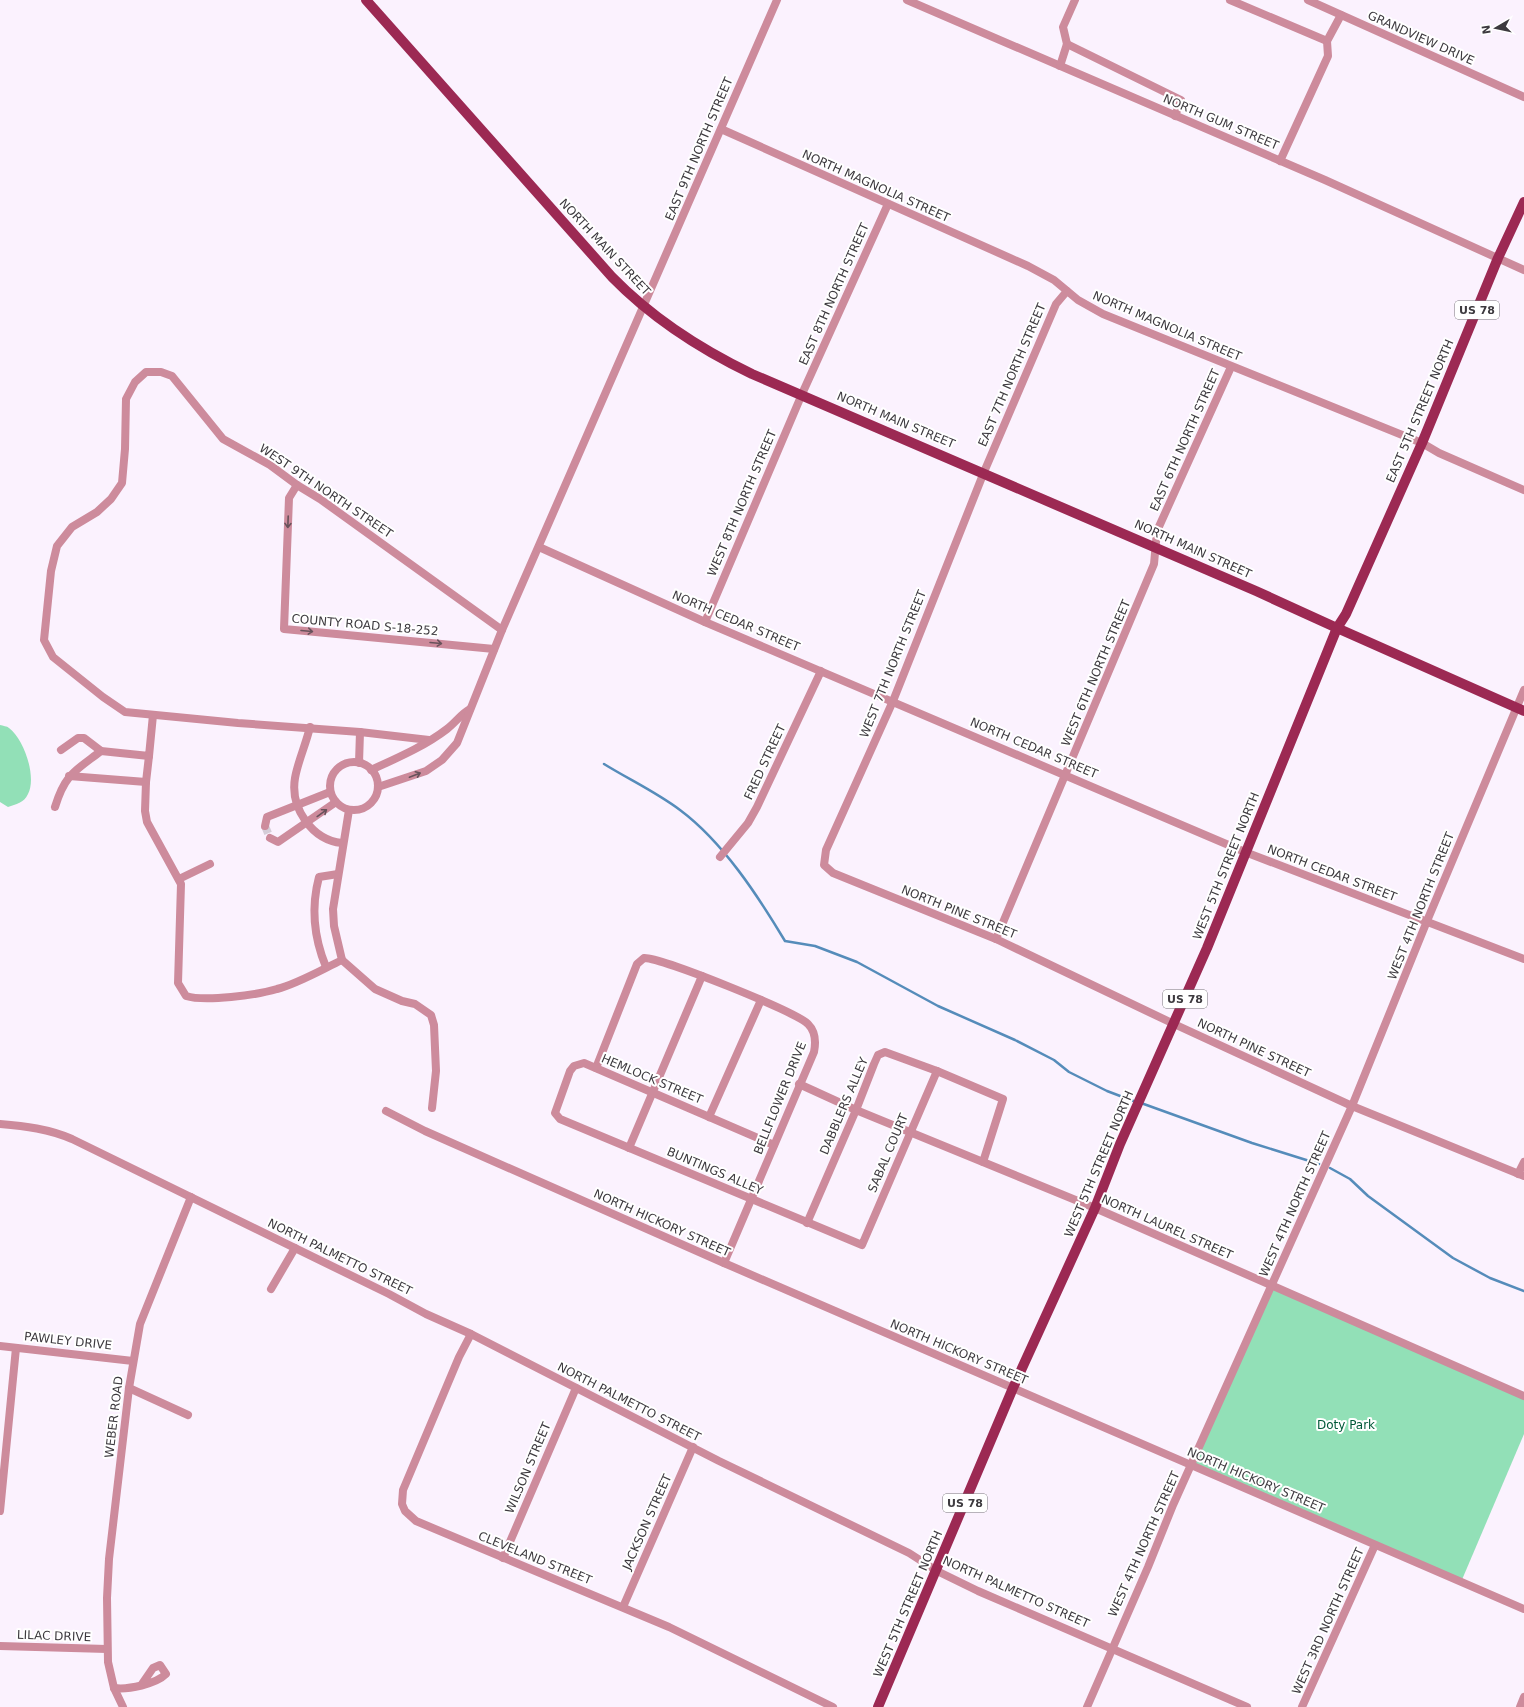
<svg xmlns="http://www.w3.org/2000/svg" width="1524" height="1707" font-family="'DejaVu Sans',sans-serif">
  <rect width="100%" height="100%" fill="#fbf2fe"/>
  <!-- green -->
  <g fill="#92e0b7">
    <path d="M 0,725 C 3,726 7,726 9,728 C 24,739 37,777 28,794 C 24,803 16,804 8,807 L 0,802 Z"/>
    <path d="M 1271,1286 L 1524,1396 L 1524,1434 L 1461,1582 L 1192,1466 Z"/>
  </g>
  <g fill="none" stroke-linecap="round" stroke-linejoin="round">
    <!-- stream -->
    <g stroke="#558cba" stroke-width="2.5">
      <path d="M 604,764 C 630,780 656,792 680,810 C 723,842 758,896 785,941 L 815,946 L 857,962 L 938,1006 L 1015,1040 L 1054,1060 L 1069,1072 L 1107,1091 L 1136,1102"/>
      <path d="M 1141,1103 L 1252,1143 L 1319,1164"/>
      <path d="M 1330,1168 L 1350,1179 L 1368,1196 L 1453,1258 L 1490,1278 L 1524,1291"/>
    </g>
    <!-- minor-tunnel -->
    <path stroke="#d5cdd8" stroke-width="8" stroke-dasharray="8 4" stroke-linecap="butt" d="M 265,826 L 270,838"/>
    <!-- minor -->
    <g stroke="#cd8b9c" stroke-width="8">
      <path d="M 907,0 L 1325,180 L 1524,270"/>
      <path d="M 1230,0 L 1327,41"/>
      <path d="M 1308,0 L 1524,97"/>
      <path d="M 1067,44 L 1181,100 L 1175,116"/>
      <path d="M 1060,66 L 1067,44 L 1063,27 L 1075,0"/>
      <path d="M 721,129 L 1028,266 L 1054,280 L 1078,300 L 1103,314 L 1422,443 L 1439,453 L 1524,490"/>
      <path d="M 1280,161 L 1328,56 L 1327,41 L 1341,15"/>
      <path d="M 1067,291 L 1056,304 L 984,472 L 893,701 L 826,850 L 824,865 L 833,873 L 996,939 L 1174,1024 L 1352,1106 L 1524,1176"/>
      <path d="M 297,485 L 289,498 L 284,629 L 494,649"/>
      <path d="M 705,622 L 802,394 L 888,204"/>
      <path d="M 310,727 C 306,744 298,761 295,778 C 290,808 312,840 342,843"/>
      <path d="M 429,740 L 360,732 L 238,723 L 125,712 L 103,697 L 53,657 L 44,640 L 51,571 L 57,546 L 72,527 L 97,512 L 111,499 L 122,483 L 125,449 L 126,399 L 135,382 L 146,372 L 161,372 L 172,376 L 223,439 L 270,465 L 297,485 L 320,499 L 502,630"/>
      <path d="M 61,750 L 78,738 L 84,738 L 101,751 L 149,756 L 153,715"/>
      <circle cx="354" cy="786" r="24"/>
      <path d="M 359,763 L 360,732"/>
      <path d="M 371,770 C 397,758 425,746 447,729 C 456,722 461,714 470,709"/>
      <path d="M 69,776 L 146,782 L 149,756"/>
      <path d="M 146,782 L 145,811 L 147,822 L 181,884 L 178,983 L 186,996 C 205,1002 257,995 277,989 C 297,984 323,969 342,960 L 334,926 L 333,909 L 349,810"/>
      <path d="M 378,787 L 426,771 L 442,760 L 457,743 L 502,630 L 777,0"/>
      <path d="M 55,807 C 65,774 75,771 101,751"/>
      <path d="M 265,826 L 267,817 L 330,792"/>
      <path d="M 270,838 L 278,842 L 336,802"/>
      <path d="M 720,857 L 748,823 L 757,807 L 821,671"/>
      <path d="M 179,879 L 210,864"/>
      <path d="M 996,939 L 1154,564 L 1157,531 L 1231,367"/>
      <path d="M 342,960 L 375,989 L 402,1001 L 415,1004 L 431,1015 L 434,1025 L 436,1071 L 432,1108"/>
      <path d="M 326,967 C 314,938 311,907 319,877 L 338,874"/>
      <path d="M 596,1068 L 637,964 L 644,958 C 660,957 797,1012 808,1024 C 816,1032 816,1042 814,1052 L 724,1263"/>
      <path d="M 799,1084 L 856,1110 L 1095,1208 L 1524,1396"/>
      <path d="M 386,1111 L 425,1131 L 724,1263 L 1524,1609"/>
      <path d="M 709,1117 L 761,1000"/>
      <path d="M 0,1124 C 25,1126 49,1129 72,1139 L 389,1294 L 426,1314 L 471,1334 L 719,1461 L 909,1553 L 937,1571 L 978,1591 L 1247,1707"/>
      <path d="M 774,1145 L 584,1063 L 574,1066 L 570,1071 L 555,1113 L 560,1119 L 862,1245 L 937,1071"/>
      <path d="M 629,1148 L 702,976"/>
      <path d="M 1518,1174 L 1524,1162"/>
      <path d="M 807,1223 L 856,1110 L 874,1064 L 878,1055 L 885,1052 L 937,1071 L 1003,1099 L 983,1162"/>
      <path d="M 271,1289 L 295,1248"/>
      <path d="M 471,1334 L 459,1357 L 403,1490 L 402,1504 L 405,1511 L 416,1521 L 669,1627 L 833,1707"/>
      <path d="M 0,1346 L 133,1361"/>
      <path d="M 129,1388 L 188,1415"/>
      <path d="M 0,1511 L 16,1348"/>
      <path d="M 503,1558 L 576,1388"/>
      <path d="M 623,1607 L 693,1447"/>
      <path d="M 0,1646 L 107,1649"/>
      <path d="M 114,1688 C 128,1690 156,1684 166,1674 L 160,1665 L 153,1668 L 142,1684"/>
      <path d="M 123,1707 L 114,1688 L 108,1662 L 107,1598 L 109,1559 L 129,1388 L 140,1324 L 191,1197"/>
      <path d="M 1087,1707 L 1148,1567 L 1173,1505 L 1352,1106 L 1427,921 L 1524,690"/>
      <path d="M 1302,1707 L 1375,1545"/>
      <path d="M 1520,1707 L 1524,1697"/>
    </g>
    <!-- tertiary -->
    <path stroke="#cd8b9c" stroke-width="8" d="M 539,547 L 705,622 L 1245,852 L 1524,959"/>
    <!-- primary -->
    <g stroke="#9c2953" stroke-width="10">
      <path d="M 366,0 L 612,277 C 652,318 700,349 752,374 L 1256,591 L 1337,628 L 1524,711"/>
      <path d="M 878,1707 L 1013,1388 L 1095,1208 L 1120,1144 L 1207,948 L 1337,628 L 1346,614 L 1422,443 L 1498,258 L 1524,202"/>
    </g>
  </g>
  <!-- one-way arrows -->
  <defs><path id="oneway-shaft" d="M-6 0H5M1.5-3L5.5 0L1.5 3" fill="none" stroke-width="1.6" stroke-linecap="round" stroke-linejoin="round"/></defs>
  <g stroke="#68525b">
    <use href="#oneway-shaft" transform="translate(288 522) rotate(92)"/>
    <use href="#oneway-shaft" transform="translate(307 631) rotate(5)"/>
    <use href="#oneway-shaft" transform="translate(436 643) rotate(5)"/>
    <use href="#oneway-shaft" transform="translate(415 775) rotate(-21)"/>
    <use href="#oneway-shaft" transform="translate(322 813) rotate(-36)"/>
  </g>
  <g text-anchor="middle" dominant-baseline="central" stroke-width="4" stroke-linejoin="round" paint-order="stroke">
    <!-- shield labels -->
    <g fill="#fff" stroke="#777579" stroke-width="1">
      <rect x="1455" y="301" width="44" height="18" rx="3"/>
      <rect x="1163" y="990" width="44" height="18" rx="3"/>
      <rect x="943" y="1494" width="44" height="18" rx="3"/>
    </g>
    <g font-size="11" font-weight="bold" fill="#3d3a3f">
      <text x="1477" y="310">US 78</text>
      <text x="1185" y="999">US 78</text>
      <text x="965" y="1503">US 78</text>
    </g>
    <!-- street labels -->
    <g font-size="12" fill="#3d3a3f" stroke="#fff">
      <text transform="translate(1421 38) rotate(24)">GRANDVIEW DRIVE</text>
      <text transform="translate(1221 122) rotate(23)">NORTH GUM STREET</text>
      <text transform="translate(699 149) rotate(-67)">EAST 9TH NORTH STREET</text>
      <text transform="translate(876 186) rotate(24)">NORTH MAGNOLIA STREET</text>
      <text transform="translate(605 247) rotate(47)">NORTH MAIN STREET</text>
      <text transform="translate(834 294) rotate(-66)">EAST 8TH NORTH STREET</text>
      <text transform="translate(1167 326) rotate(23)">NORTH MAGNOLIA STREET</text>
      <text transform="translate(1012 375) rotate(-67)">EAST 7TH NORTH STREET</text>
      <text transform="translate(1420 411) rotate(-67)">EAST 5TH STREET NORTH</text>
      <text transform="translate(896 420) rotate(23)">NORTH MAIN STREET</text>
      <text transform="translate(1185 440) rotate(-66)">EAST 6TH NORTH STREET</text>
      <text transform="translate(326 491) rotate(34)">WEST 9TH NORTH STREET</text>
      <text transform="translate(742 503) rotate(-67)">WEST 8TH NORTH STREET</text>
      <text transform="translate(1193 549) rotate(24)">NORTH MAIN STREET</text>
      <text transform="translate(736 621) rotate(23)">NORTH CEDAR STREET</text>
      <text transform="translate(365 625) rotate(5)">COUNTY ROAD S-18-252</text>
      <text transform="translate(893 664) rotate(-68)">WEST 7TH NORTH STREET</text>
      <text transform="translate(1096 673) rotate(-67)">WEST 6TH NORTH STREET</text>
      <text transform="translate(1034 748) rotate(23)">NORTH CEDAR STREET</text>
      <text transform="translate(765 762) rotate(-65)">FRED STREET</text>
      <text transform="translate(1226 866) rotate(-68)">WEST 5TH STREET NORTH</text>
      <text transform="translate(1332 873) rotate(21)">NORTH CEDAR STREET</text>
      <text transform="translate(1421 906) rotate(-68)">WEST 4TH NORTH STREET</text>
      <text transform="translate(959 912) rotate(22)">NORTH PINE STREET</text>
      <text transform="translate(1254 1048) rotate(25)">NORTH PINE STREET</text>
      <text transform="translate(652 1079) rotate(23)">HEMLOCK STREET</text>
      <text transform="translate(780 1098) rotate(-68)">BELLFLOWER DRIVE</text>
      <text transform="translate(844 1106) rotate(-67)">DABBLERS ALLEY</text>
      <text transform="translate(888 1153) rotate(-67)">SABAL COURT</text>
      <text transform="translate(1099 1164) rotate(-67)">WEST 5TH STREET NORTH</text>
      <text transform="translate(715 1171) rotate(23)">BUNTINGS ALLEY</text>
      <text transform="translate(1295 1204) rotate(-66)">WEST 4TH NORTH STREET</text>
      <text transform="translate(662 1223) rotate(24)">NORTH HICKORY STREET</text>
      <text transform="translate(1167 1227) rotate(24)">NORTH LAUREL STREET</text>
      <text transform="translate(340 1257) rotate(26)">NORTH PALMETTO STREET</text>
      <text transform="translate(68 1341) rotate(6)">PAWLEY DRIVE</text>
      <text transform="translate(959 1352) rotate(23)">NORTH HICKORY STREET</text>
      <text transform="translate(629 1402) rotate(27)">NORTH PALMETTO STREET</text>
      <text transform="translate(114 1417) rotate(-83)">WEBER ROAD</text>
      <text transform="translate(528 1468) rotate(-67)">WILSON STREET</text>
      <text transform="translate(1256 1480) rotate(23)">NORTH HICKORY STREET</text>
      <text transform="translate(647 1522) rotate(-66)">JACKSON STREET</text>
      <text transform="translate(1144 1544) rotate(-66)">WEST 4TH NORTH STREET</text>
      <text transform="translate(535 1558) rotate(22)">CLEVELAND STREET</text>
      <text transform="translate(1016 1592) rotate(24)">NORTH PALMETTO STREET</text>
      <text transform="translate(908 1604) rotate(-67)">WEST 5TH STREET NORTH</text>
      <text transform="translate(1328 1621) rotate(-66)">WEST 3RD NORTH STREET</text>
      <text transform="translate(54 1636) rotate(2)">LILAC DRIVE</text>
    </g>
    <!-- park labels -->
    <g font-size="12" fill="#005838" stroke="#fff">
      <text x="1346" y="1425">Doty Park</text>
    </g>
  </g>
  <!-- north arrow -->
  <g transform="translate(1496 28) rotate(261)" stroke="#ffffff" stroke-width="3" paint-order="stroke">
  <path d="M0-3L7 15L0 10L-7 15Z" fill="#3d3a3f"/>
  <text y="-6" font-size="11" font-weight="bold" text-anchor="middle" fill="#3d3a3f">N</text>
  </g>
</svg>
